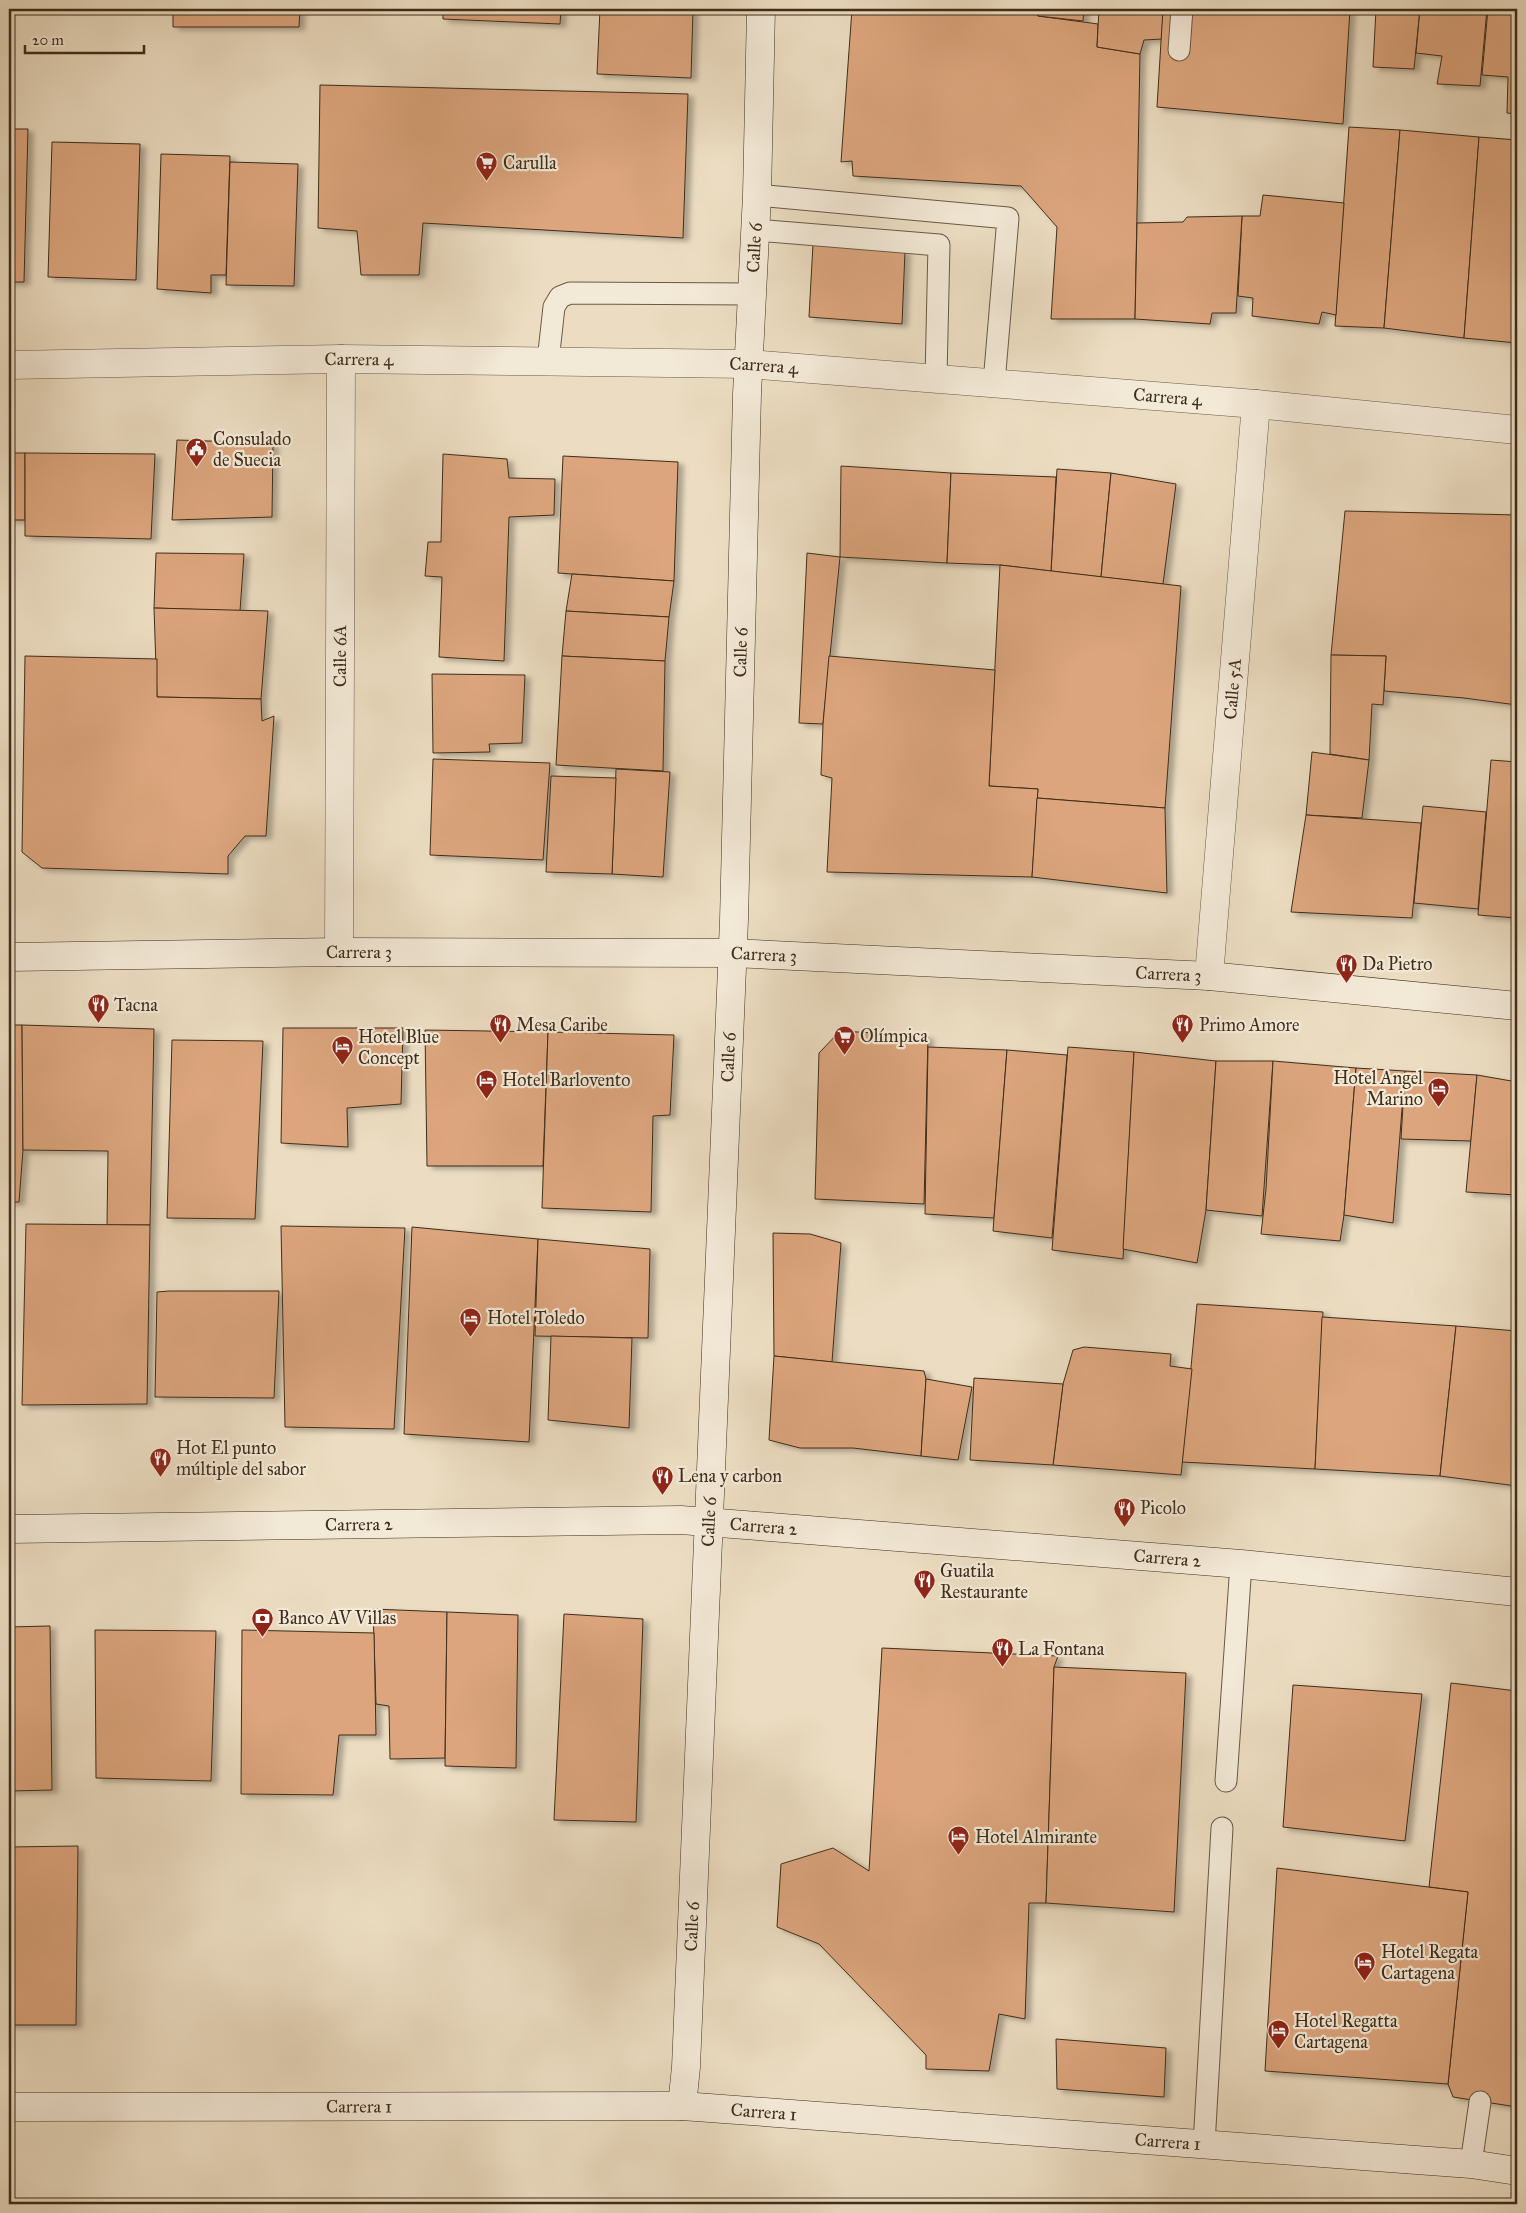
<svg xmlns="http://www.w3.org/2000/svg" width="1526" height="2213" font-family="'IM FELL Great Primer',serif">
  <defs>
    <filter id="shadow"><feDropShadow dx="5.5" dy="3" stdDeviation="2.5" flood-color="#0004"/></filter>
  </defs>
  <rect width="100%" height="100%" fill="#ecddc2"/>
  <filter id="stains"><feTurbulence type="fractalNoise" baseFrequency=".004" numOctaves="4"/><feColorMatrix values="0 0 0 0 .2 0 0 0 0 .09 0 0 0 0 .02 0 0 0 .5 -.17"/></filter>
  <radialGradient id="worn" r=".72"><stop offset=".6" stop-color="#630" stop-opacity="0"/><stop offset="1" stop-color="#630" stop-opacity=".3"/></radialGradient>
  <!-- building -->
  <g fill="#dca57d" stroke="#3f2d1b" filter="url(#shadow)">
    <path d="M 173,9 L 300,9 L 299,27 L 173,27 Z"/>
    <path d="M 443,9 L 561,9 L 560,24 L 443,19 Z"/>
    <path d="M 600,9 L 693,9 L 691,78 L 597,74 Z"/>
    <path d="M 852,9 L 1038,9 L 1038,16 L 1098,24 L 1097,47 L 1140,54 L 1135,319 L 1051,319 L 1057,227 L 1021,186 L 853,176 L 852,161 L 841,162 Z"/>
    <path d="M 1038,9 L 1084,9 L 1083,21 L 1038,16 Z"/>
    <path d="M 1099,9 L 1163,9 L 1162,39 L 1144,40 L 1140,54 L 1097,47 Z"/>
    <path d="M 1163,9 L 1350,9 L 1343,124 L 1157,107 Z"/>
    <path d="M 1376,9 L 1420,9 L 1414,69 L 1373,67 Z"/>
    <path d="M 1420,9 L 1487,9 L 1480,86 L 1437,84 L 1442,56 L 1416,53 Z"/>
    <path d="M 1488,9 L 1517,9 L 1517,114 L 1507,113 L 1508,77 L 1482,75 Z"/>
    <path d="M 320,85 L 688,94 L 683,238 L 423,223 L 419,275 L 361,275 L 357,231 L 318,228 Z"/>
    <path d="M 1349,127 L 1400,130 L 1384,328 L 1335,326 Z"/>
    <path d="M 9,129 L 28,129 L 24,282 L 9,282 Z"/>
    <path d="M 1400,130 L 1479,137 L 1464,338 L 1384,328 Z"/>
    <path d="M 1479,137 L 1517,140 L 1517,343 L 1464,338 Z"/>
    <path d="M 52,142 L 140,144 L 136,280 L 48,277 Z"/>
    <path d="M 161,154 L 230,156 L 226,275 L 211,275 L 211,293 L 157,289 Z"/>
    <path d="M 230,162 L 298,164 L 294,286 L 226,285 Z"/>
    <path d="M 1263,195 L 1344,203 L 1336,315 L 1322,312 L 1319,324 L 1252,316 L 1253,298 L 1238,296 L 1242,216 L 1260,216 Z"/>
    <path d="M 1242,216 L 1236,313 L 1212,313 L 1210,324 L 1135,319 L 1137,223 L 1183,222 L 1187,217 Z"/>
    <path d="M 813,244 L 905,251 L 902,324 L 809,317 Z"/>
    <path d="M 177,440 L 273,443 L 272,517 L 172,520 Z"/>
    <rect x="9" y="453" width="16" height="67"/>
    <path d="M 25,453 L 155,454 L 151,539 L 25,536 Z"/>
    <path d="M 443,454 L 507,459 L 509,478 L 555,479 L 554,515 L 509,517 L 504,661 L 439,657 L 442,577 L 425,576 L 428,542 L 441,542 Z"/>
    <path d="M 563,456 L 678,462 L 674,581 L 558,573 Z"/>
    <path d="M 841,466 L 951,473 L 947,563 L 840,557 Z"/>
    <path d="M 1057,469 L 1111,473 L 1101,577 L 1051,571 Z"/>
    <path d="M 951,473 L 1056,477 L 1051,571 L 1000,565 L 947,563 Z"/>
    <path d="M 1111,473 L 1176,484 L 1163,584 L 1101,577 Z"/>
    <path d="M 1345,511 L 1517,515 L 1517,705 L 1464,698 L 1384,691 L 1386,656 L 1331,655 Z"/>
    <path d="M 156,553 L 244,554 L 240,611 L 154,608 Z"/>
    <path d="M 807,553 L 840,557 L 823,724 L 799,723 Z"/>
    <path d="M 1000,565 L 1181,586 L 1165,808 L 1037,798 L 1038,789 L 989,786 Z"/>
    <path d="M 572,574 L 674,581 L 669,617 L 566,611 Z"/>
    <path d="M 154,608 L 268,611 L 261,699 L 157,697 Z"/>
    <path d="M 566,611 L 669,617 L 665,661 L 562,656 Z"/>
    <path d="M 1331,655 L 1386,656 L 1383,705 L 1372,704 L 1369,760 L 1330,754 Z"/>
    <path d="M 25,656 L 157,659 L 157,697 L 261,699 L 262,721 L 274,716 L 266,836 L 245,836 L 228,856 L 228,874 L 42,868 L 22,852 Z"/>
    <path d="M 562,656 L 665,661 L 663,771 L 556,765 Z"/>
    <path d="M 829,656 L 995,670 L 989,786 L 1038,789 L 1032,877 L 827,872 L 832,778 L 821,775 L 823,724 Z"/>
    <path d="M 432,674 L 525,675 L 522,743 L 489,744 L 490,752 L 433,753 Z"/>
    <path d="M 1312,752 L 1369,760 L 1362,818 L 1306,815 Z"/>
    <path d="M 433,759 L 550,763 L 543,860 L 430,855 Z"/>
    <path d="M 1491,760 L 1517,762 L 1517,918 L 1478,915 Z"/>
    <path d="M 616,769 L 670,772 L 663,877 L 612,874 Z"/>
    <path d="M 551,776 L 616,778 L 612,874 L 546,872 Z"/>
    <path d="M 1037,798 L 1165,808 L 1167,893 L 1032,877 Z"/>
    <path d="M 1423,806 L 1486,812 L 1478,909 L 1414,903 Z"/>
    <path d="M 1306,815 L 1421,823 L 1412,918 L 1291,912 Z"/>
    <path d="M 9,1025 L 22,1025 L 23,1150 L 19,1202 L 9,1202 Z"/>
    <path d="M 22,1025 L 154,1029 L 150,1225 L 107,1225 L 108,1151 L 23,1150 Z"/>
    <path d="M 283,1028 L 403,1028 L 401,1104 L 347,1108 L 348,1147 L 281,1143 Z"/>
    <path d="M 425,1030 L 548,1032 L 543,1166 L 427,1166 Z"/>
    <path d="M 840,1031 L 928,1036 L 924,1204 L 815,1199 L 819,1053 Z"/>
    <path d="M 548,1032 L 674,1035 L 670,1115 L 653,1116 L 651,1212 L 542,1208 Z"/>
    <path d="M 172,1040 L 263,1041 L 255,1219 L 167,1218 Z"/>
    <path d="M 928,1047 L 1007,1050 L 994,1218 L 925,1214 Z"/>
    <path d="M 1068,1047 L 1134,1052 L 1123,1259 L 1052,1250 Z"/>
    <path d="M 1007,1050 L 1067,1055 L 1052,1238 L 993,1231 Z"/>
    <path d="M 1134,1052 L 1216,1061 L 1206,1210 L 1197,1263 L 1123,1249 Z"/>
    <path d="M 1216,1061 L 1273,1061 L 1262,1216 L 1206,1210 Z"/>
    <path d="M 1273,1061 L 1356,1068 L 1344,1215 L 1340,1241 L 1261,1234 L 1266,1189 Z"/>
    <path d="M 1356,1068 L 1405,1071 L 1393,1223 L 1344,1215 Z"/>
    <path d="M 1405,1071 L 1477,1075 L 1471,1141 L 1401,1139 Z"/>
    <path d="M 1477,1075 L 1517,1082 L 1517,1195 L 1466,1192 Z"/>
    <path d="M 26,1224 L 150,1225 L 147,1404 L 22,1405 Z"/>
    <path d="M 281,1226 L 405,1228 L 394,1429 L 285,1427 Z"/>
    <path d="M 412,1227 L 538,1239 L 529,1442 L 404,1434 Z"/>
    <path d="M 773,1233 L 810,1234 L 841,1243 L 832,1362 L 774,1356 Z"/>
    <path d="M 538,1239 L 650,1249 L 648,1338 L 535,1336 Z"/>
    <path d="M 169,1291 L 279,1291 L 274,1398 L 155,1397 L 157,1292 Z"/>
    <path d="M 1197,1304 L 1323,1312 L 1315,1469 L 1182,1462 Z"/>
    <path d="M 1322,1317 L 1456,1326 L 1440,1476 L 1315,1469 Z"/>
    <path d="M 1456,1326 L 1517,1331 L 1517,1486 L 1440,1476 Z"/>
    <path d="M 551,1336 L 632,1338 L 629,1428 L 548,1420 Z"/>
    <path d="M 1084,1347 L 1171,1354 L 1170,1366 L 1192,1369 L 1181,1475 L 1053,1465 L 1063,1384 L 1073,1350 Z"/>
    <path d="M 774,1356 L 924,1371 L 926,1379 L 921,1456 L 853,1448 L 800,1448 L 769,1440 Z"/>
    <path d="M 974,1378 L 1063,1384 L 1053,1465 L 970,1460 Z"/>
    <path d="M 926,1379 L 972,1387 L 958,1460 L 921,1456 Z"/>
    <path d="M 373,1609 L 447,1612 L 445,1758 L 390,1759 L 389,1706 L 376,1704 Z"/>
    <path d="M 447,1612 L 518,1615 L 516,1768 L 445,1766 Z"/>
    <path d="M 564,1614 L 643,1619 L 636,1822 L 554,1820 Z"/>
    <path d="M 50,1626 L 52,1790 L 9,1791 L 9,1627 Z"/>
    <path d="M 95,1630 L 216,1631 L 211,1781 L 96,1778 Z"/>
    <path d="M 242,1630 L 374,1633 L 376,1735 L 339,1735 L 333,1795 L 241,1794 Z"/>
    <path d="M 882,1648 L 1058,1656 L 1054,1667 L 1046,1903 L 1029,1903 L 1025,2019 L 999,2014 L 989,2071 L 926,2069 L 926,2055 L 819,1944 L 777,1927 L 781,1864 L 833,1848 L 869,1871 Z"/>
    <path d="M 1054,1667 L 1186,1673 L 1174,1912 L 1046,1903 Z"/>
    <path d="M 1451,1683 L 1517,1691 L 1517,2107 L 1453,2097 L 1448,2084 L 1468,1892 L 1429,1887 Z"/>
    <path d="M 1293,1685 L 1422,1694 L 1405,1841 L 1283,1827 Z"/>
    <path d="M 78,1846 L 76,2025 L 9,2025 L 9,1847 Z"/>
    <path d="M 1277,1868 L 1468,1892 L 1448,2084 L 1265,2071 Z"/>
    <path d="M 1056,2039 L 1166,2048 L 1164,2097 L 1057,2089 Z"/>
  </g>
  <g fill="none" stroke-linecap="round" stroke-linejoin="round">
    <defs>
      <g id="lane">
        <path d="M 1179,50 L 1182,9"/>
        <path d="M 757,195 L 1008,218 L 994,383"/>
        <path d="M 755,230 L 939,245 L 936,378"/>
        <path d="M 548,361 L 554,307 L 560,297 L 570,293 L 752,294"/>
        <path d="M 1226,1781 L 1241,1564"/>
        <path d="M 1204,2145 L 1222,1828"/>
        <path d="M 1471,2164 L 1480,2102"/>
      </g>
      <g id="street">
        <path id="s1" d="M 9,365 L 341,359 L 748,364 L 1256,404 L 1517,430"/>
        <path id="s2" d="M 339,952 L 341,359"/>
        <path id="s3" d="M 1209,976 L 1256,404"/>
      </g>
      <g id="secondary">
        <path id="s4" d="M 9,957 L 339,952 L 733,953 L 1209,976 L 1517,1006"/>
        <path id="s5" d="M 9,1529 L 681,1520 L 1241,1564 L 1517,1592"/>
        <path id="s6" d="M 682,2106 L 686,2067 L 734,920 L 747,394 L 757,195 L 761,9"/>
        <path id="s7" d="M 9,2107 L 682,2106 L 1471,2164 L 1517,2171"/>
      </g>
    </defs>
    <!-- lane casing -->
    <use href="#lane" stroke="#6a5945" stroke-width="23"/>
    <!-- street casing -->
    <use href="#street" stroke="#6a5945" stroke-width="29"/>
    <!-- secondary casing -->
    <use href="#secondary" stroke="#3f2d1b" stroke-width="29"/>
    <!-- lane -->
    <use href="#lane" stroke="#f3e9d7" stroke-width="21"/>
    <!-- street -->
    <use href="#street" stroke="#f3e9d7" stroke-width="28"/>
    <!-- secondary -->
    <use href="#secondary" stroke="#f3e9d7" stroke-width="28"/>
  </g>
  <!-- icons -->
  <defs>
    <symbol id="supermarket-pin" viewBox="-11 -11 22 30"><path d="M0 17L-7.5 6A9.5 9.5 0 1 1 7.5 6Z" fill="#8f2418" stroke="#f3e9d7"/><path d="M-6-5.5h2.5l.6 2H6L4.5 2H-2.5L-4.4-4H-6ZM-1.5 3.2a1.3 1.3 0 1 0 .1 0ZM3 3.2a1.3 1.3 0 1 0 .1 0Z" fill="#fff"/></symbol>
    <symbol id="civic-pin" viewBox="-11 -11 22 30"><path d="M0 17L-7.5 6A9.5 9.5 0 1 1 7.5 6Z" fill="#8f2418" stroke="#f3e9d7"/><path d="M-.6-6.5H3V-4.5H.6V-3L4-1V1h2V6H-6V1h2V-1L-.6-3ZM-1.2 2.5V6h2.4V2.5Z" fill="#fff"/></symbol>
    <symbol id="restaurant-pin" viewBox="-11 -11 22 30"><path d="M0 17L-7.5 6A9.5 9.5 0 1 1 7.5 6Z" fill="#8f2418" stroke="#f3e9d7"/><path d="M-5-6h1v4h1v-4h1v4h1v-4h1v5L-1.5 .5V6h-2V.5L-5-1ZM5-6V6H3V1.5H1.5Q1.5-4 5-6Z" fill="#fff"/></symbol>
    <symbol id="hotel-pin" viewBox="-11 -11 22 30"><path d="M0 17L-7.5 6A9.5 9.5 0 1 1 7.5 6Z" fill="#8f2418" stroke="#f3e9d7"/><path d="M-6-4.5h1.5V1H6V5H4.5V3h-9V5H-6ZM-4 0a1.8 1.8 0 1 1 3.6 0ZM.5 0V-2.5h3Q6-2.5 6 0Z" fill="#fff"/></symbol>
    <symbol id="bank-pin" viewBox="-11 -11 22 30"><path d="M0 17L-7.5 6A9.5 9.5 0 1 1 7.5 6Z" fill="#8f2418" stroke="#f3e9d7"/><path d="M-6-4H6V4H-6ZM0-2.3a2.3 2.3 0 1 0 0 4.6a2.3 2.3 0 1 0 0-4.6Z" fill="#fff"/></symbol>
  </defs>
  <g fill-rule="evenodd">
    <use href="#supermarket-pin" x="474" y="150" width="25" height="34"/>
    <use href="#civic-pin" x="184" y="436" width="25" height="34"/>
    <use href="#restaurant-pin" x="1334" y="952" width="25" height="34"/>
    <use href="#restaurant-pin" x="86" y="992" width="25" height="34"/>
    <use href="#restaurant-pin" x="488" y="1012" width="25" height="34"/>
    <use href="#restaurant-pin" x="1170" y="1012" width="25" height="34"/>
    <use href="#supermarket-pin" x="832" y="1024" width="25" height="34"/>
    <use href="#hotel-pin" x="330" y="1034" width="25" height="34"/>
    <use href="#hotel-pin" x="474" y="1068" width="25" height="34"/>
    <use href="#hotel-pin" x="1426" y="1076" width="25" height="34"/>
    <use href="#hotel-pin" x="458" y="1306" width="25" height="34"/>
    <use href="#restaurant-pin" x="148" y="1446" width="25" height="34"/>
    <use href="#restaurant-pin" x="650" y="1464" width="25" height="34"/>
    <use href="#restaurant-pin" x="1112" y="1496" width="25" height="34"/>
    <use href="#restaurant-pin" x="912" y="1568" width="25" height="34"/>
    <use href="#bank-pin" x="250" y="1606" width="25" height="34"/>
    <use href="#restaurant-pin" x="990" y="1636" width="25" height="34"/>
    <use href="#hotel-pin" x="946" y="1824" width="25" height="34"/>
    <use href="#hotel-pin" x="1352" y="1950" width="25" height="34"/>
    <use href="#hotel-pin" x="1266" y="2018" width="25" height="34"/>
  </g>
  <g text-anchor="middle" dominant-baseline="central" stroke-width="4.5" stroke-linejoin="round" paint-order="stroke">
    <!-- poi labels -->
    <g font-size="18" fill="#3f2d1b" stroke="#f3e9d7" text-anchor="start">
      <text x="503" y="163">Carulla</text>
      <text x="213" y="439">Consulado<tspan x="213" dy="21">de Suecia</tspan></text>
      <text x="1362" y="964">Da Pietro</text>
      <text x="114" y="1005">Tacna</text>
      <text x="516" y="1025">Mesa Caribe</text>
      <text x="1199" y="1025">Primo Amore</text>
      <text x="860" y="1036">Olímpica</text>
      <text x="358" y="1037">Hotel Blue<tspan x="358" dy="21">Concept</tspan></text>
      <text x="1423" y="1078" text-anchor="end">Hotel Angel<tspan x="1423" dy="21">Marino</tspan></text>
      <text x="502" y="1080">Hotel Barlovento</text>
      <text x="487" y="1318">Hotel Toledo</text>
      <text x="176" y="1448">Hot El punto<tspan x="176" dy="21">múltiple del sabor</tspan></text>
      <text x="678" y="1476">Lena y carbon</text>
      <text x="1140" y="1508">Picolo</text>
      <text x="940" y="1571">Guatila<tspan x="940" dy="21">Restaurante</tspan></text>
      <text x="278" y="1618">Banco AV Villas</text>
      <text x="1018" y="1649">La Fontana</text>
      <text x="975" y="1837">Hotel Almirante</text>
      <text x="1381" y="1952">Hotel Regata<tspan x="1381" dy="21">Cartagena</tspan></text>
      <text x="1294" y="2021">Hotel Regatta<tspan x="1294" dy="21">Cartagena</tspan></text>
    </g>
    <!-- street labels -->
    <g font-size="18" fill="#3f2d1b" stroke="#f3e9d7">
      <text stroke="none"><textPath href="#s6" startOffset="1860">Calle 6</textPath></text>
      <text stroke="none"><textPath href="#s1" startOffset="350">Carrera 4</textPath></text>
      <text stroke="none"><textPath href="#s1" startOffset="755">Carrera 4</textPath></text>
      <text stroke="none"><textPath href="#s1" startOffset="1160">Carrera 4</textPath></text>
      <text stroke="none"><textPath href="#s6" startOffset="1455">Calle 6</textPath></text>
      <text stroke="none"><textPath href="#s2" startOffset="296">Calle 6A</textPath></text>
      <text stroke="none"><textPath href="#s3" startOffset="288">Calle 5A</textPath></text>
      <text stroke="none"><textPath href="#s4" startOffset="350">Carrera 3</textPath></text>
      <text stroke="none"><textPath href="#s4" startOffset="755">Carrera 3</textPath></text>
      <text stroke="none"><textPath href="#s4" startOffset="1160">Carrera 3</textPath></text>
      <text stroke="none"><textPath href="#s6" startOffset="1050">Calle 6</textPath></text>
      <text stroke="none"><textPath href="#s6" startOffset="585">Calle 6</textPath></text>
      <text stroke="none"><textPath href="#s5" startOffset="350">Carrera 2</textPath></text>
      <text stroke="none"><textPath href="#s5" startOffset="755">Carrera 2</textPath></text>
      <text stroke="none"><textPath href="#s5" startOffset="1160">Carrera 2</textPath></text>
      <text stroke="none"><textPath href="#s6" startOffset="180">Calle 6</textPath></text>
      <text stroke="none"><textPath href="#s7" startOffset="350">Carrera 1</textPath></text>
      <text stroke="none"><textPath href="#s7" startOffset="755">Carrera 1</textPath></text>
      <text stroke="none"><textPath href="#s7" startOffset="1160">Carrera 1</textPath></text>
    </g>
  </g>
  <!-- margin -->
  <rect width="1526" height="2213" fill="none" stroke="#ecddc2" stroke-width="30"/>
  <rect x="10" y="10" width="1506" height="2193" fill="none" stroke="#3f2d1b" stroke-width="2.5"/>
  <rect x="15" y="15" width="1496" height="2183" fill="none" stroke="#3f2d1b"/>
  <!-- scale -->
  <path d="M25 45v8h119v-8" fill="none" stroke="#3f2d1b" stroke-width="2.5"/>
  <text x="32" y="45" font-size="15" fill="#3f2d1b" stroke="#f3e9d7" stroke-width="4" paint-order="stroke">20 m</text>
  <rect width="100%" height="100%" filter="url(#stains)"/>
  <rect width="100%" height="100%" fill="url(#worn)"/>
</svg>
